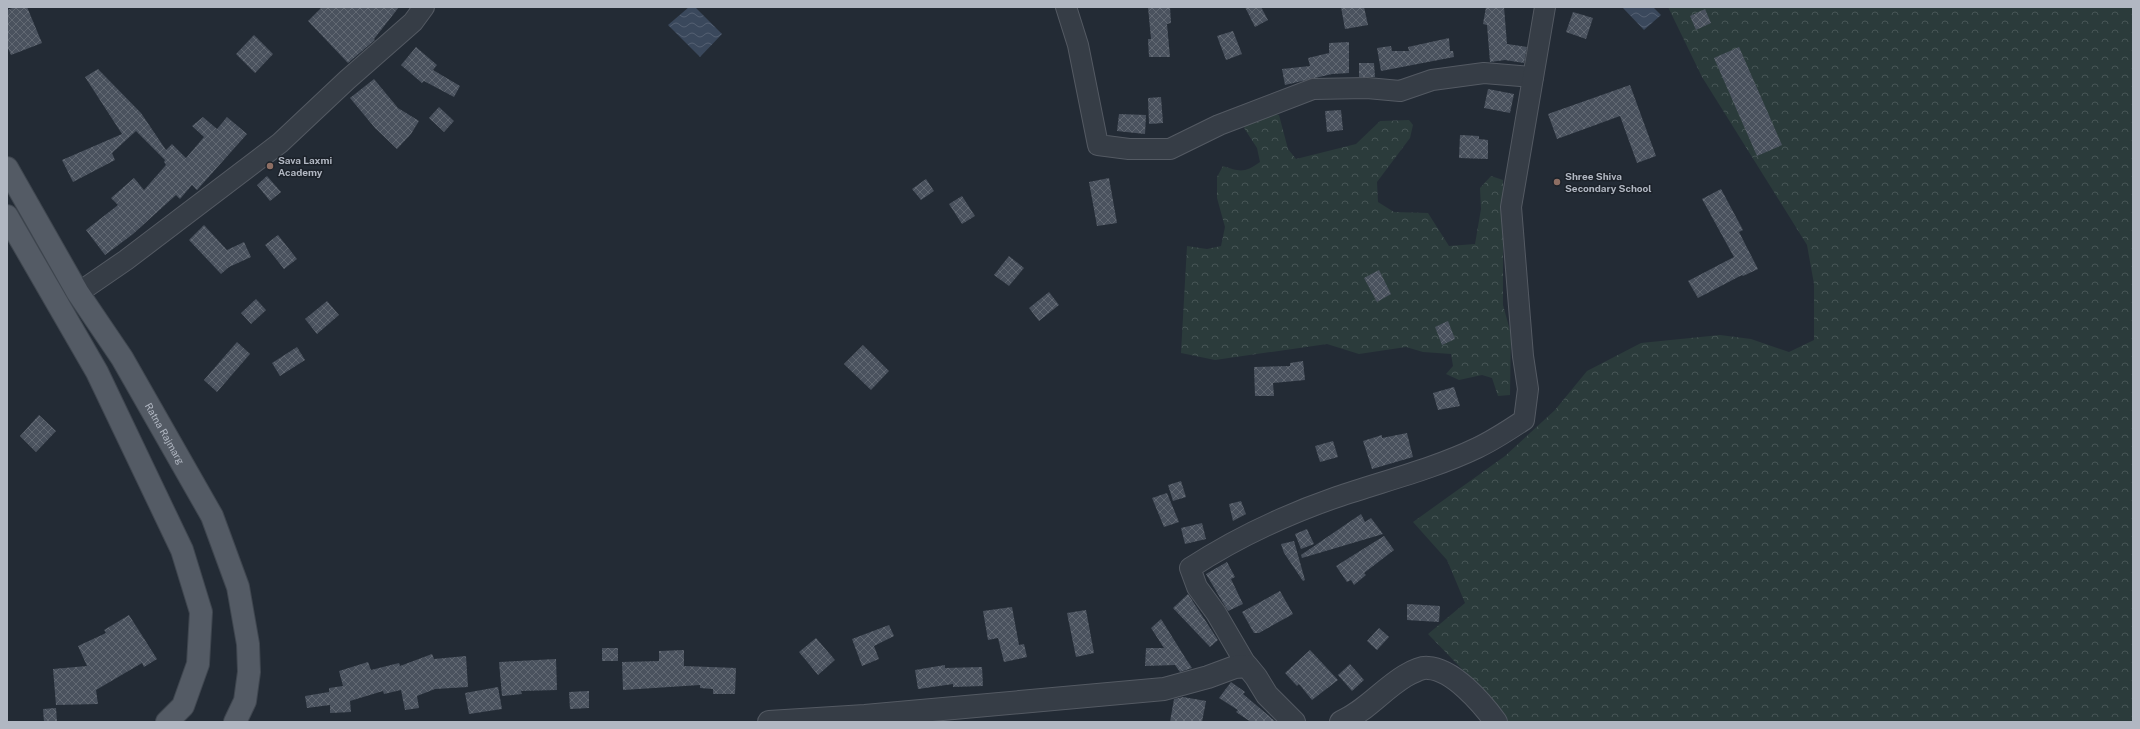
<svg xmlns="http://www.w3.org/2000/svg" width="2140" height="729" font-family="'Public Sans',sans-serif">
  <defs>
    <pattern id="forest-crowns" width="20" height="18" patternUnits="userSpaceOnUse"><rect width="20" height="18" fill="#2b3b3b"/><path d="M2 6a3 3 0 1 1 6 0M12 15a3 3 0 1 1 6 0" fill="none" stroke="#475556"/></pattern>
    <pattern id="water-waves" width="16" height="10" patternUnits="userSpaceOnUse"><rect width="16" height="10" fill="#3a485c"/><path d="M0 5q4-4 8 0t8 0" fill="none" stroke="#546072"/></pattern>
    <pattern id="building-cross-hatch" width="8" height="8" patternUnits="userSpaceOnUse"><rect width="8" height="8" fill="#4a525e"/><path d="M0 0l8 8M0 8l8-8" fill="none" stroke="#626973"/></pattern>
  </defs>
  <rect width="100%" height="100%" fill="#232b35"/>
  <!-- forest -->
  <g fill="url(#forest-crowns)">
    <path d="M 1668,7 L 2133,7 L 2133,722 L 1492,722 L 1489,697 L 1428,634 L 1465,603 L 1447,560 L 1413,522 L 1505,456 L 1555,410 L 1587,371 L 1641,343 L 1720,335 L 1751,339 L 1789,352 L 1814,340 L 1814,284 L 1807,245 L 1702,77 Z"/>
    <path d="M 1273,114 L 1279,115 L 1288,149 L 1296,159 L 1356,144 L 1380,121 L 1409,120 L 1413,125 L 1410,138 L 1377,182 L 1378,202 L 1394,212 L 1428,213 L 1449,246 L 1475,244 L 1481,209 L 1480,188 L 1491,176 L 1503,180 L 1503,305 L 1511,334 L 1510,395 L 1498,396 L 1492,378 L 1482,375 L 1459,380 L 1446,374 L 1453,366 L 1451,354 L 1423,352 L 1406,347 L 1359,354 L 1327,344 L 1215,360 L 1181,353 L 1187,246 L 1207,249 L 1221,246 L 1225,227 L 1217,198 L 1217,177 L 1223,166 C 1240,172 1245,173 1260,162 L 1257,148 L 1244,128 L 1247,122 Z"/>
  </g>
  <!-- water -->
  <g fill="url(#water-waves)">
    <path d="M 689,7 L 695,7 L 722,34 L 700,57 L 668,25 Z"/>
    <path d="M 1622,7 L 1653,7 L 1661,15 L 1644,30 Z"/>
  </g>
  <!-- building -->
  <g fill="url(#building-cross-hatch)">
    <path d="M 15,7 L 27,7 L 42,43 L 11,55 L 7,46 L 7,10 Z"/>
    <path d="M 322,7 L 399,7 L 374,39 L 375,40 L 348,63 L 308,21 Z"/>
    <path d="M 1148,7 L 1170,7 L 1171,23 L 1167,24 L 1170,57 L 1149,57 L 1148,39 L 1151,39 Z"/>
    <path d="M 1245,7 L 1261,7 L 1268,20 L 1255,27 Z"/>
    <path d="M 1341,7 L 1364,7 L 1368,25 L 1345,29 Z"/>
    <path d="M 1486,7 L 1504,7 L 1507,44 L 1527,47 L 1524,63 L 1505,60 L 1490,62 L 1487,25 L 1483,24 Z"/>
    <path d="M 1705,9 L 1711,23 L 1696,30 L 1690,16 Z"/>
    <path d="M 1573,12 L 1593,18 L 1586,39 L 1566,32 Z"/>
    <path d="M 1233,31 L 1242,54 L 1226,60 L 1217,36 Z"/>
    <path d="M 254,35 L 273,54 L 255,73 L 236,54 Z"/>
    <path d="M 1449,38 L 1450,51 L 1453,51 L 1454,57 L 1381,71 L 1377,48 L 1391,46 L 1392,51 L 1409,51 L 1408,47 Z"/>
    <path d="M 1349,42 L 1349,73 L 1332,74 L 1285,85 L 1282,69 L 1310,66 L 1308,58 L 1329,53 L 1329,43 Z"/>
    <path d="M 416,47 L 437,65 L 433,70 L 460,86 L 454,97 L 424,81 L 422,83 L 401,65 Z"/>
    <path d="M 1739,47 L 1782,145 L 1757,156 L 1714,58 Z"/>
    <path d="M 1359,63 L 1374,63 L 1375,77 L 1359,77 Z"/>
    <path d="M 98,69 L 141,113 L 166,150 L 172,144 L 186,158 L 204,137 L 192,126 L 203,117 L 217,129 L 227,117 L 247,134 L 197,190 L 192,185 L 180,199 L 176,195 L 133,234 L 105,255 L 86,230 L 118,205 L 111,198 L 134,178 L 144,190 L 166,165 L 164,162 L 165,160 L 136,131 L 112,153 L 115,160 L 73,182 L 62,160 L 122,134 L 85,77 Z"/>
    <path d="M 374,79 L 398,108 L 419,121 L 411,134 L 397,149 L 375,128 L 350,98 Z"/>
    <path d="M 1630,85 L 1656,156 L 1637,163 L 1620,116 L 1557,139 L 1548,114 Z"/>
    <path d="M 1488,89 L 1514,94 L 1510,113 L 1484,108 Z"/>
    <path d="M 1161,97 L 1163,123 L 1149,124 L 1148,98 Z"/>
    <path d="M 439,107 L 454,121 L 444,132 L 429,118 Z"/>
    <path d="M 1341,110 L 1343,130 L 1327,132 L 1325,111 Z"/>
    <path d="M 1119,114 L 1146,115 L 1145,134 L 1117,131 Z"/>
    <path d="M 1460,135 L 1479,136 L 1479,139 L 1488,140 L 1488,159 L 1459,158 Z"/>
    <path d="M 267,176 L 281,192 L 270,201 L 257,185 Z"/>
    <path d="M 1109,178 L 1117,223 L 1097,226 L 1089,182 Z"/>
    <path d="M 926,179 L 934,191 L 921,200 L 912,189 Z"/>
    <path d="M 1721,189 L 1743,230 L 1739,232 L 1758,269 L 1743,276 L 1742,275 L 1698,298 L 1688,281 L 1734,257 L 1702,199 Z"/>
    <path d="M 962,196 L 975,216 L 962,224 L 949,204 Z"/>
    <path d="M 204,225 L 227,250 L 244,242 L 251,257 L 229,267 L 221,274 L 189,240 Z"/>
    <path d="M 278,235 L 297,259 L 284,269 L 265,245 Z"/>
    <path d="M 1009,256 L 1024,268 L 1009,286 L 994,275 Z"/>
    <path d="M 1379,270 L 1391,294 L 1377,302 L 1364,278 Z"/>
    <path d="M 1049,292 L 1059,305 L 1039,321 L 1029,308 Z"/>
    <path d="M 256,299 L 266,310 L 251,324 L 241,313 Z"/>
    <path d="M 327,301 L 339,315 L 317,334 L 305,319 Z"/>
    <path d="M 1448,321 L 1455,339 L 1442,345 L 1435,327 Z"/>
    <path d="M 237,342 L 250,354 L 217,392 L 204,380 Z"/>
    <path d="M 863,345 L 889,371 L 871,390 L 844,364 Z"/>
    <path d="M 297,347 L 305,360 L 280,376 L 272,363 Z"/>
    <path d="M 1303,361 L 1305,380 L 1273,383 L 1274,396 L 1255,396 L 1254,367 L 1290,366 L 1290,363 Z"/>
    <path d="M 1454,387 L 1460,406 L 1438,410 L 1433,393 Z"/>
    <path d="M 39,415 L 56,431 L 36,452 L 20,436 Z"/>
    <path d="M 1407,433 L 1413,457 L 1372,469 L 1363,441 L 1382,435 L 1382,438 Z"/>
    <path d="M 1333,441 L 1338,457 L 1320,462 L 1315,446 Z"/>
    <path d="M 1181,481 L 1186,497 L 1173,501 L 1168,485 Z"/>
    <path d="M 1167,493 L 1179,522 L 1164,527 L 1152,498 Z"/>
    <path d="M 1241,501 L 1246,514 L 1233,521 L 1229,504 Z"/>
    <path d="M 1361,514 L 1365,522 L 1371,518 L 1383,534 L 1302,558 L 1301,555 Z"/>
    <path d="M 1202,523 L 1206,539 L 1185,544 L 1181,528 Z"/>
    <path d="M 1307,529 L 1314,544 L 1301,549 L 1295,534 Z"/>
    <path d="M 1384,536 L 1394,550 L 1364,573 L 1366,575 L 1354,585 L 1351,580 L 1347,582 L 1336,566 Z"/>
    <path d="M 1294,541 L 1305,580 L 1303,581 L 1284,553 L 1281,544 Z"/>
    <path d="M 1227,562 L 1235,577 L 1231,579 L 1243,604 L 1228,611 L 1206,574 Z"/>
    <path d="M 1280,591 L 1293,614 L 1259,633 L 1254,633 L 1242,612 Z"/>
    <path d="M 1188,594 L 1218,640 L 1210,647 L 1173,608 Z"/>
    <path d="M 1407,604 L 1440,606 L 1439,622 L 1407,620 Z"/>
    <path d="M 1012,607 L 1019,645 L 1024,644 L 1027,657 L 1004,662 L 998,638 L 988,640 L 983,611 Z"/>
    <path d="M 1086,610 L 1094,653 L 1076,657 L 1067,613 Z"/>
    <path d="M 129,615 L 157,659 L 144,667 L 142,663 L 96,690 L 98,704 L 56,705 L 53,669 L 87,666 L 78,646 L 106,633 L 104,630 Z"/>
    <path d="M 1161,619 L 1186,659 L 1192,668 L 1180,672 L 1175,665 L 1145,666 L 1146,648 L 1164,648 L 1151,628 Z"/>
    <path d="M 889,625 L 894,636 L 874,646 L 879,659 L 862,666 L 852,639 Z"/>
    <path d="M 1379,628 L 1389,637 L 1377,650 L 1367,641 Z"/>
    <path d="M 816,638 L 835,660 L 818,675 L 799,652 Z"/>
    <rect x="602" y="648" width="16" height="13"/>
    <path d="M 684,650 L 684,666 L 736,668 L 735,694 L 713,694 L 713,689 L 700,688 L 700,685 L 623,690 L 622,662 L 659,661 L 659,651 Z"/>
    <path d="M 1310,650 L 1338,680 L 1312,700 L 1299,684 L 1297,686 L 1285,673 Z"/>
    <path d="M 432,654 L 434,659 L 466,656 L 468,687 L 435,689 L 417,696 L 419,708 L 405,710 L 401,690 L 384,694 L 383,691 L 350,701 L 351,712 L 330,713 L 330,705 L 307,708 L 305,696 L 329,692 L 329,688 L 343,686 L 339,671 L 368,662 L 371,670 L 399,663 L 400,666 Z"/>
    <path d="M 556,659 L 557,690 L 521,691 L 522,694 L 502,696 L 499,662 Z"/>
    <path d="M 1350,664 L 1364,680 L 1352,691 L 1338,675 Z"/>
    <path d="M 945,665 L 945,668 L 982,667 L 983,686 L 953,687 L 953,684 L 918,689 L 915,670 Z"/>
    <path d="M 1231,682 L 1245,692 L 1243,694 L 1276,722 L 1251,722 L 1236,712 L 1238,710 L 1219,698 Z"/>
    <path d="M 498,687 L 502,709 L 469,714 L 465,693 Z"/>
    <path d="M 589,691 L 589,708 L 570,709 L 569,692 Z"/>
    <path d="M 1183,697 L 1206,701 L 1202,722 L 1170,722 L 1174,699 Z"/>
    <path d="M 56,708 L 57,722 L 44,722 L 43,709 Z"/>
  </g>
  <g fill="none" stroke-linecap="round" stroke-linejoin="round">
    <defs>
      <g id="minor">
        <path d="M 1066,7 L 1078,45 L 1098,145 L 1129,149 L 1170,149 L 1219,125 L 1313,89 L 1367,88 L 1400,91 L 1432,80 L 1484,73 L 1533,77"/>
        <path d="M 78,293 L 126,260 L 280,143 L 347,80 L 413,22 L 424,7"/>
        <path d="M 1247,666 L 1216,613 L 1197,587 L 1190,568 C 1236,538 1285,515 1337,497 C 1384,481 1433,469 1477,448 C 1494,440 1509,430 1524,420 L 1528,389 L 1523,356 L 1511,207 L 1545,7"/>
      </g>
      <g id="tertiary">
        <path d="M 769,722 L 865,716 L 1164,689 L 1208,677 L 1235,667 L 1247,666 L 1256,677 L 1267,695 L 1294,722"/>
        <path d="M 1341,722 C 1366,711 1382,690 1405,676 C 1410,673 1422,667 1428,668 C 1453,669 1482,703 1496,722"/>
      </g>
      <g id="primary">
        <path id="s1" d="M 7,168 L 78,293 L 122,358 L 212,516 L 238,587 L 248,644 L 249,672 L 245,701 L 235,722"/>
        <path d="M 7,216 L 97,372 L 182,550 L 201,612 L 198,664 L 183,706 L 167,722"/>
      </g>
    </defs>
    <!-- minor casing -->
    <use href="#minor" stroke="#545a63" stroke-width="22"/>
    <!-- tertiary casing -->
    <use href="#tertiary" stroke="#545a63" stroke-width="24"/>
    <!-- primary casing -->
    <use href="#primary" stroke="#3f464f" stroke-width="24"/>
    <!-- minor -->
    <use href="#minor" stroke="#363d46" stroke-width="20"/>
    <!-- tertiary -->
    <use href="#tertiary" stroke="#363d46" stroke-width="22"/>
    <!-- primary -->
    <use href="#primary" stroke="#545b65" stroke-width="22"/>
  </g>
  <!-- markers -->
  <g fill="#8d6e63" stroke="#1c222a" stroke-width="1.5">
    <circle cx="270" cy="166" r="4"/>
    <circle cx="1557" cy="182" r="4"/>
  </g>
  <g text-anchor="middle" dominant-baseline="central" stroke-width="3" stroke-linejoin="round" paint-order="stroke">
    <!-- poi labels -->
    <g font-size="10" font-weight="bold" fill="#b1b7c2" stroke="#1c222a" text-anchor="start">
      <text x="278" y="160">Sava Laxmi<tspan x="278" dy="12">Academy</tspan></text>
      <text x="1565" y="176">Shree Shiva<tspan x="1565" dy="12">Secondary School</tspan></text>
    </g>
    <!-- street labels -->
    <g font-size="10" fill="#b1b7c2" stroke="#1c222a">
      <text stroke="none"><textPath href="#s1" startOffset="309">Ratna Rajmarg</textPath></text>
    </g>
  </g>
  <!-- border -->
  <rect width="2140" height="729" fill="none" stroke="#b1b7c2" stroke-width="16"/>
</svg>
